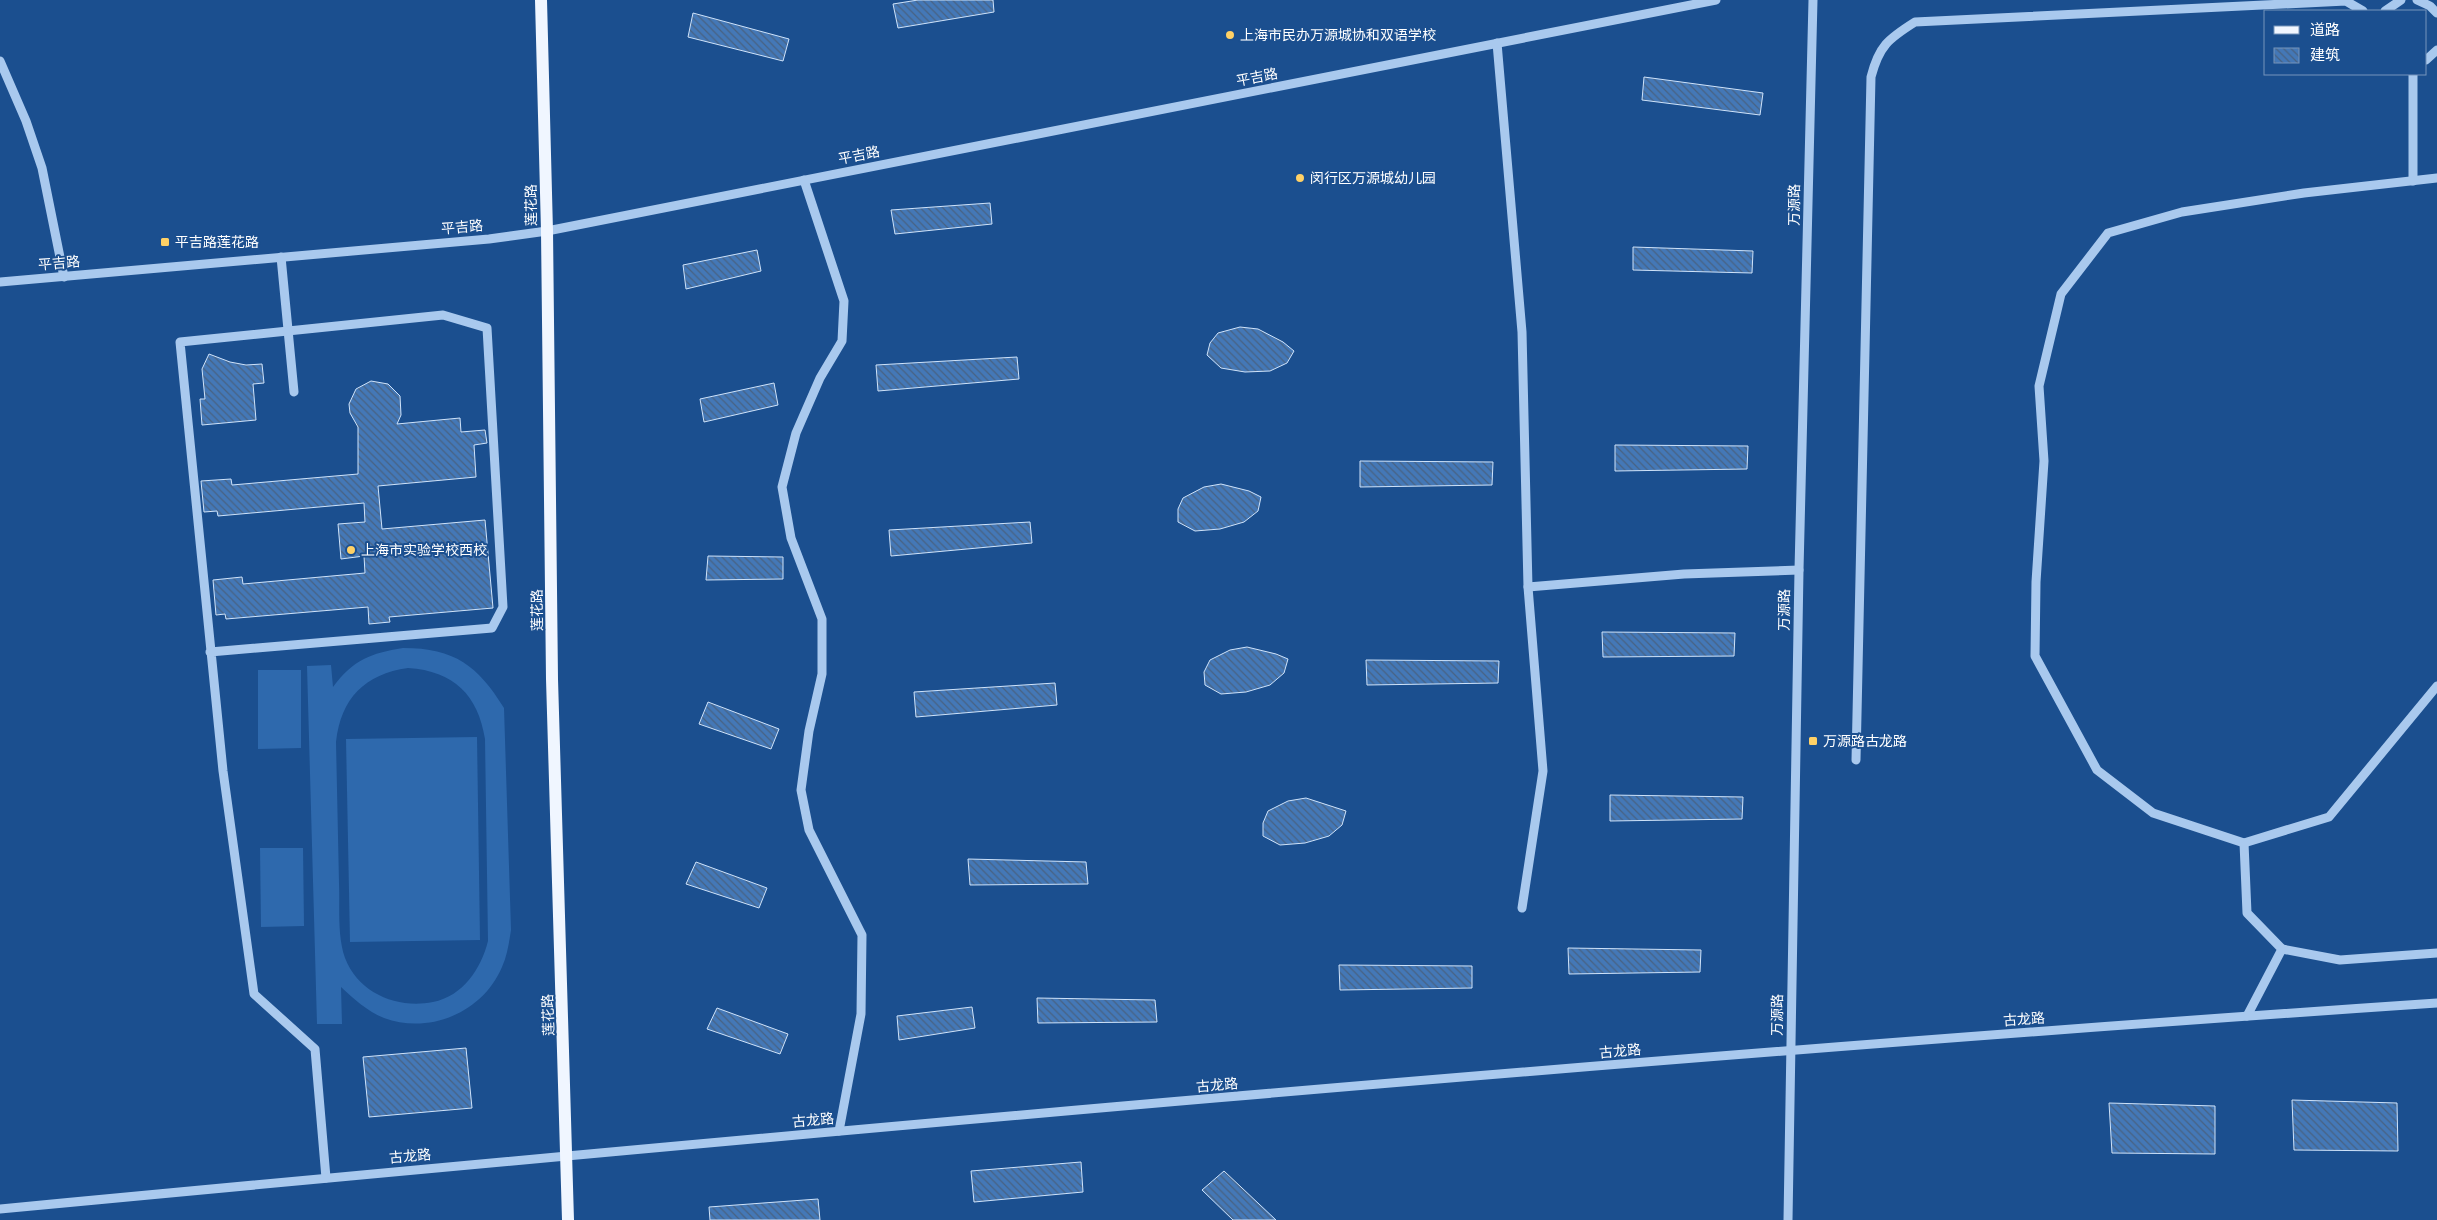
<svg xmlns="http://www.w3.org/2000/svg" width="2437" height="1220" font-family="Cabin,'Noto Sans SC',sans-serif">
  <defs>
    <pattern id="building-back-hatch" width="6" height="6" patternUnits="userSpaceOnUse" patternTransform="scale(1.25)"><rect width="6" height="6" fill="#4478b7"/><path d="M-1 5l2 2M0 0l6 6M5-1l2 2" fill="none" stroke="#486282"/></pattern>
  </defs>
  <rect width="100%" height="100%" fill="#1b4f8f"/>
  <!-- pitch -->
  <g fill="#2e69ad" fill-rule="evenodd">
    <path d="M 403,648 C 455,648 478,666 504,708 L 511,930 C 509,943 507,956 502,967 C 483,1012 430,1035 384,1018 C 367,1011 354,999 341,987 L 342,1024 L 317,1024 L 307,666 L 331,665 L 333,687 C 353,660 371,653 403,648 ZM 408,668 C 454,671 478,695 485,739 L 488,941 C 481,969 463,996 433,1002 C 398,1009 359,994 345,958 C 337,935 340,907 339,883 C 338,836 337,789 336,742 C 341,698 365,674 408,668 Z"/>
    <path d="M 258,670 L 301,670 L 301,748 L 258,749 Z"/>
    <path d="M 477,737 L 480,940 L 350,942 L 346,739 Z"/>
    <path d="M 260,848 L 303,848 L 304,926 L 261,927 Z"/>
  </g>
  <!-- building -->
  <g fill="url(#building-back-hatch)" stroke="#cfe3fa">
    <path d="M 918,0 L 993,0 L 994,12 L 898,28 L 893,4 Z"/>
    <path d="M 693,13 L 789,39 L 783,61 L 688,37 Z"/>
    <path d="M 1644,77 L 1763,93 L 1760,115 L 1642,100 Z"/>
    <path d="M 990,203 L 992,224 L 895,234 L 891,210 Z"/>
    <path d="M 1633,247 L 1753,251 L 1752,273 L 1633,270 Z"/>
    <path d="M 757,250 L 761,271 L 686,289 L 683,265 Z"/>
    <path d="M 1240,327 L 1258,329 L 1283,342 L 1294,351 L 1287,363 L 1270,371 L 1245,372 L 1221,368 L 1207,355 L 1210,343 L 1218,333 Z"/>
    <path d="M 209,354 L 230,362 L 246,365 L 262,364 L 264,383 L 253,384 L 256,420 L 202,425 L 200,399 L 205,399 L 202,369 Z"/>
    <path d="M 1017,357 L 1019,379 L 878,391 L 876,365 Z"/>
    <path d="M 371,381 L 388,384 L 400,396 L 401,415 L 397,424 L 460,418 L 461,432 L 485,430 L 487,443 L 474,445 L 476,477 L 378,486 L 382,529 L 485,520 L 493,608 L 389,617 L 390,622 L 369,624 L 368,607 L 226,619 L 225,614 L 216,615 L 213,580 L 242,577 L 243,584 L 365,573 L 364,556 L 341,559 L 338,524 L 365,522 L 364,503 L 218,516 L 217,511 L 204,512 L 201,481 L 231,479 L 232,485 L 358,474 L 358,427 L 350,413 L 349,404 L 356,389 Z"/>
    <path d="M 774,383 L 778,405 L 704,422 L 700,399 Z"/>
    <path d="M 1615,445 L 1748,446 L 1747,469 L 1615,471 Z"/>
    <path d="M 1360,461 L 1493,462 L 1492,485 L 1360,487 Z"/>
    <path d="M 1221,484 L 1249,491 L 1261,497 L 1258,511 L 1244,522 L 1220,529 L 1195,531 L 1178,522 L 1178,509 L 1183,498 L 1204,487 Z"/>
    <path d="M 1030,522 L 1032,543 L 891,556 L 889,530 Z"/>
    <path d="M 708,556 L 783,557 L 783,579 L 706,580 Z"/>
    <path d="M 1602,632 L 1735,633 L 1734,656 L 1603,657 Z"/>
    <path d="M 1247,647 L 1276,654 L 1288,659 L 1284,673 L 1270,685 L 1246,692 L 1221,694 L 1205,685 L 1204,672 L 1210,660 L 1230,650 Z"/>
    <path d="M 1366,660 L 1499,661 L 1498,683 L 1367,685 Z"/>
    <path d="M 1055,683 L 1057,705 L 916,717 L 914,692 Z"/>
    <path d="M 708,702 L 779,729 L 771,749 L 699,724 Z"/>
    <path d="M 1610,795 L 1743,797 L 1742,819 L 1610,821 Z"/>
    <path d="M 1306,798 L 1346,811 L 1342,825 L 1329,836 L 1305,843 L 1280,845 L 1263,836 L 1263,823 L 1268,811 L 1288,801 Z"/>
    <path d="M 968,859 L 1086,862 L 1088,884 L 970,885 Z"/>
    <path d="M 696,862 L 767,888 L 759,908 L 686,884 Z"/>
    <path d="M 1568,948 L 1701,950 L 1700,972 L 1569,974 Z"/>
    <path d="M 1339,965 L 1472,966 L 1472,988 L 1340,990 Z"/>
    <path d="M 1037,998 L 1155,1000 L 1157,1022 L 1038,1023 Z"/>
    <path d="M 972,1007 L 975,1028 L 899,1040 L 897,1016 Z"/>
    <path d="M 717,1008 L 788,1034 L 780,1054 L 707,1029 Z"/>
    <path d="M 466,1048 L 472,1108 L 369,1117 L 363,1057 Z"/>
    <path d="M 2292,1100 L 2397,1103 L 2398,1151 L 2294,1150 Z"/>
    <path d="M 2109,1103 L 2215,1106 L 2215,1154 L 2112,1153 Z"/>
    <path d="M 1081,1162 L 1083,1192 L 974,1202 L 971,1171 Z"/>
    <path d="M 1224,1171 L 1276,1220 L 1233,1220 L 1202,1190 Z"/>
    <path d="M 818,1199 L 820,1220 L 710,1220 L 709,1207 Z"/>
  </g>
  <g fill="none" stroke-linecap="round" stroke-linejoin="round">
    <!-- minor -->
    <g stroke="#a9c9ee" stroke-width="9">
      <path d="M 2417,0 L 2430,6 L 2437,13"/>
      <path d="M 2385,11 L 2401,0"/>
      <path d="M 1497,43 L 1522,332 L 1528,587 L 1543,771 L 1522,908"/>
      <path d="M 2426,60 L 2437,50"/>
      <path d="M 0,61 L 26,121 L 42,168 L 64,277"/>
      <path d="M 2413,74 L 2413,181"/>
      <path d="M 2437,178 L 2304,193 L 2182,212 L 2108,233 L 2061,294 L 2039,386 L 2044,461 L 2036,582 L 2035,656 L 2097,770 L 2153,813 L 2244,843 L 2329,817 L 2437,686"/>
      <path d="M 804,180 L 844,301 L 842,341 L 820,378 L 796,433 L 782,487 L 791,538 L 822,619 L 822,674 L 809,731 L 801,790 L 809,830 L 862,935 L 861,1014 L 839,1131"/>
      <path d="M 281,257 L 294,392"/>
      <path d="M 0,282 L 489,239 L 547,231 L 1716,0"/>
      <path d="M 1528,587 L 1684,574 L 1799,570"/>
      <path d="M 210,652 L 492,628 L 503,607 L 487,328 L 443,315 L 180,342 L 223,771 L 254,994 L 315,1049 L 326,1178"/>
      <path d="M 1856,760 L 1871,77 C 1879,46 1888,39 1915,22 L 2346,1 L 2363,11"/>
      <path d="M 2244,843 L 2247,913 L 2282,949 L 2247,1016"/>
      <path d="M 2282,949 L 2340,960 L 2437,953"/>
      <path d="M 0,1209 C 812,1132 1624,1058 2437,1003"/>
      <path d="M 1788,1220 L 1799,570 L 1813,0"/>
    </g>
    <!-- major -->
    <path stroke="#f0f6ff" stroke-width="12" d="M 541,0 L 547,231 L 552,679 L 568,1220"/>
  </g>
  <!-- markers -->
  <g fill="#ffd166" stroke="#1b4f8f" stroke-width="2">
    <circle cx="1230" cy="35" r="5"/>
    <circle cx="1300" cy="178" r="5"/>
    <rect x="160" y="237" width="10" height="10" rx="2.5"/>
    <circle cx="351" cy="550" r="5"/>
    <rect x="1808" y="736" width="10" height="10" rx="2.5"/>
  </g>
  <g text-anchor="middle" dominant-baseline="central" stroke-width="4" stroke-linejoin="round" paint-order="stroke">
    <!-- poi labels -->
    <g font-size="14" fill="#fff" stroke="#1b4f8f" text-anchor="start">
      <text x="1240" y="35">上海市民办万源城协和双语学校</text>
      <text x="1310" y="178">闵行区万源城幼儿园</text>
      <text x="175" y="242">平吉路莲花路</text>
      <text x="361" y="550">上海市实验学校西校</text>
      <text x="1823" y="741">万源路古龙路</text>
    </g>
    <!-- street labels -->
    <g font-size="14" fill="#fff" stroke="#1b4f8f">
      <text transform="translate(1257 77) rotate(-11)">平吉路</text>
      <text transform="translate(859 155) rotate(-11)">平吉路</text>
      <text transform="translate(531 205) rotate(-91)">莲花路</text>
      <text transform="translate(1794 205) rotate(-89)">万源路</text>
      <text transform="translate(462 227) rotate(-5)">平吉路</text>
      <text transform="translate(59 263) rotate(-5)">平吉路</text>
      <text transform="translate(537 610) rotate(-91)">莲花路</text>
      <text transform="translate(1784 610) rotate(-89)">万源路</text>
      <text transform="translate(548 1015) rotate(-92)">莲花路</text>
      <text transform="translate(1777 1015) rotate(-89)">万源路</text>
      <text transform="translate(2024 1019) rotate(-4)">古龙路</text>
      <text transform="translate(1620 1051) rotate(-5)">古龙路</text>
      <text transform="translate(1217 1085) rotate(-5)">古龙路</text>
      <text transform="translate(813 1120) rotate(-5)">古龙路</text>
      <text transform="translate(410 1156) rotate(-5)">古龙路</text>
    </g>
  </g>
  <!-- legend -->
  <rect x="2264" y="10" width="162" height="65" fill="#1b4f8f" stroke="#7695bc"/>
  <rect x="2274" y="26" width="25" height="8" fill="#f0f6ff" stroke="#7695bc"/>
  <text x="2310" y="35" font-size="15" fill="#ffffff">道路</text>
  <rect x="2274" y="48" width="25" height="15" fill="url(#building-back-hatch)" stroke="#7695bc"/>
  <text x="2310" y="60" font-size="15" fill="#ffffff">建筑</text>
</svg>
